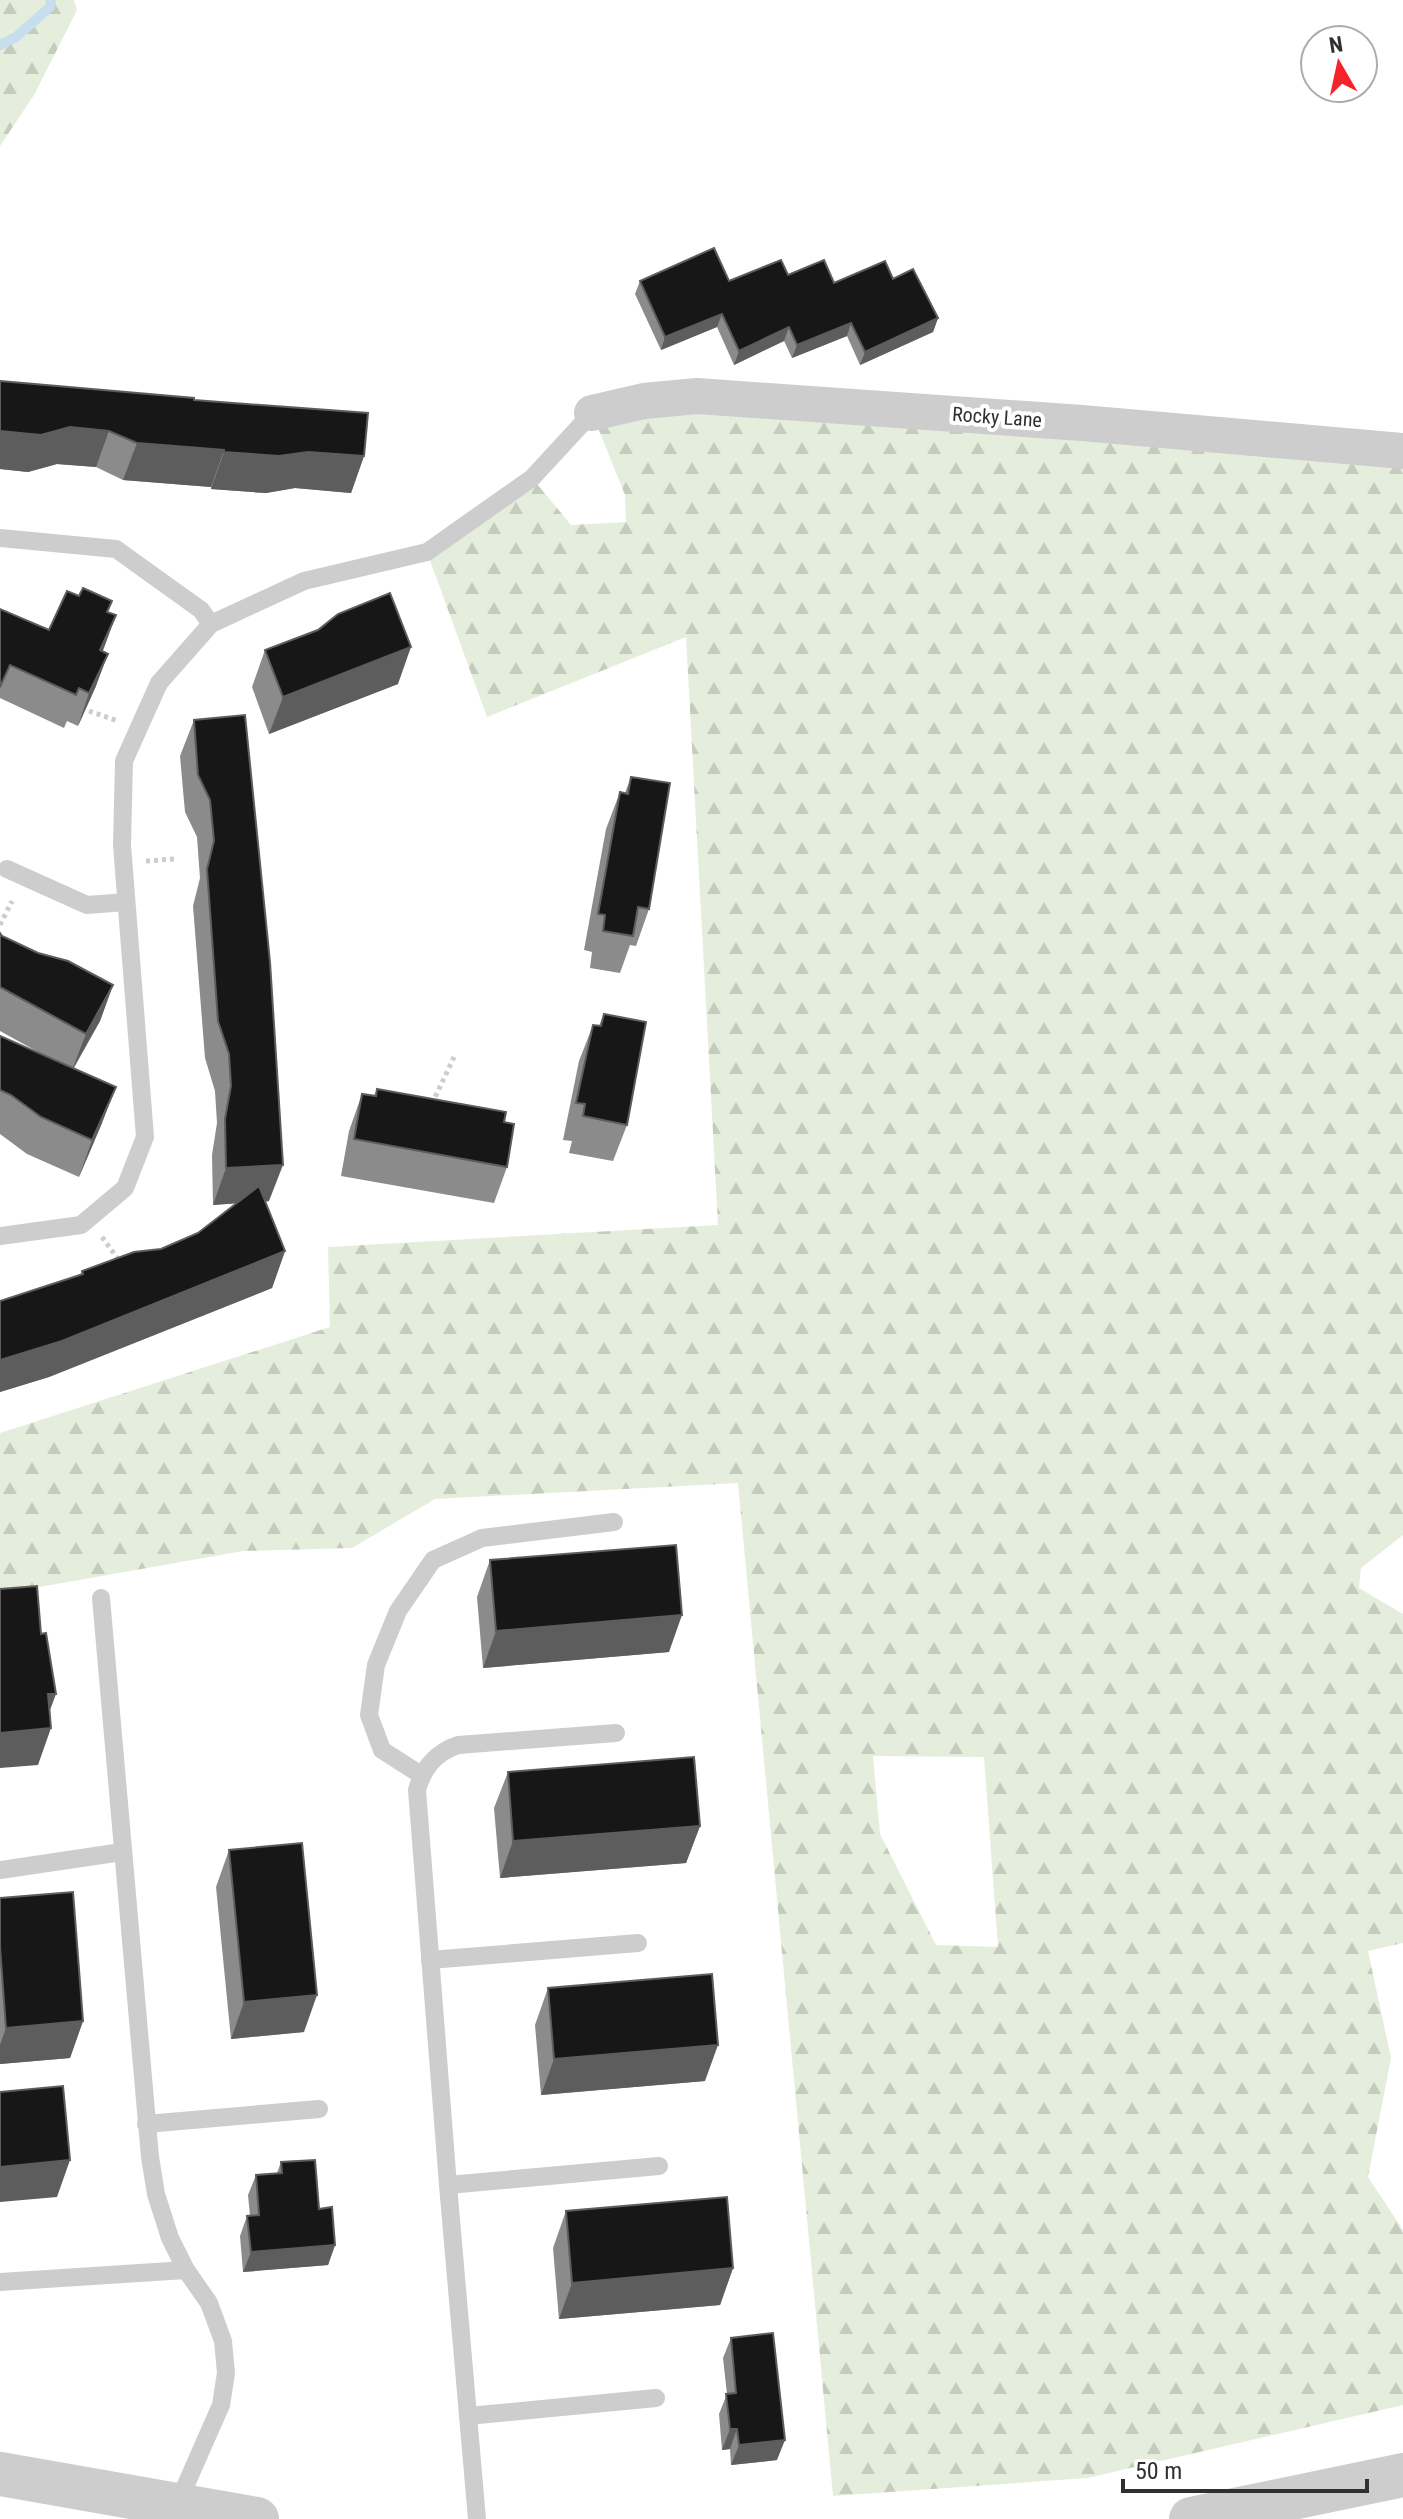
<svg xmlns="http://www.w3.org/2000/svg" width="1403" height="2519" font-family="'Roboto Condensed',sans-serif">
  <defs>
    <pattern id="forest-firs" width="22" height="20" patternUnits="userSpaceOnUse" patternTransform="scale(2)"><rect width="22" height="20" fill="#e5eedc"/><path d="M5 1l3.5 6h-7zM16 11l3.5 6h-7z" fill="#c5ccbd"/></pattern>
  </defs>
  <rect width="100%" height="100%" fill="#fff"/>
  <!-- forest -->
  <g fill="url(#forest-firs)" fill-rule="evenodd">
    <path d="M 0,0 L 74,0 L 77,10 L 34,95 L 0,146 Z"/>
    <path d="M 644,401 L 1403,451 L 1403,1535 L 1361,1568 L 1359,1588 L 1403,1614 L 1403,1943 L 1368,1951 L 1391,2058 L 1368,2177 L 1403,2230 L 1403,2405 L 1087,2478 L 833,2496 L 738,1483 L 435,1499 L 352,1548 L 243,1551 L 0,1594 L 0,1433 L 330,1327 L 328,1247 L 718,1225 L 686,637 L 487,717 L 427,552 L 532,478 L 571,525 L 626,522 L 625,495 L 592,413 ZM 873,1756 L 984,1757 L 998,1947 L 936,1945 L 880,1834 Z"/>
  </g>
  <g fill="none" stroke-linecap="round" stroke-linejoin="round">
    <!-- stream -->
    <path stroke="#c7deef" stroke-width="10" d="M 0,45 L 16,37 L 50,7 L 51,0"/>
    <!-- path -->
    <g stroke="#cdcdcd" stroke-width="5" stroke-dasharray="4 4" stroke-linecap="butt">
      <path d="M 89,711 L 118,721"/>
      <path d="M 146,861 L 174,859"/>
      <path d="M 0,925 L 12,901"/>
      <path d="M 432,1104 L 455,1055"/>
      <path d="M 102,1237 L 118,1259"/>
    </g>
    <!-- service -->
    <g stroke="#cdcdcd" stroke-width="18">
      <path d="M 0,538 L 116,549 L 201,610 L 211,624"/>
      <path d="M 7,869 L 87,905 L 126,902"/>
      <path d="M 0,1236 L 81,1225 L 125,1188 L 145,1137 L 122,845 L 124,761 L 159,683 L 211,624 L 304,581 L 427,552 L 532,478 L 592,413"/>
      <path d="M 101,1598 L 150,2157 L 156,2194 L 170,2238 L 186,2270 L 209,2303 L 223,2341 L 226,2373 L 221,2405 L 177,2505"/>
      <path d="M 421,1775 L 382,1750 L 369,1715 L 376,1665 L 398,1611 L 433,1560 L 482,1538 L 614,1522"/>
      <path d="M 0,1870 L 122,1852"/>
      <path d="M 430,1960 L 638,1943"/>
      <path d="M 146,2124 L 319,2109"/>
      <path d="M 448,2185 L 659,2166"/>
      <path d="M 0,2282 L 186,2270"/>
      <path d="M 468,2416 L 656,2398"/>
      <path d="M 477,2519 L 448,2185 L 417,1790 C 423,1768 435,1753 458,1745 L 616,1733"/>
    </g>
    <!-- minor -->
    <path stroke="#cdcdcd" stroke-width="36" d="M 592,413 L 644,401 L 697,396 L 1082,423 L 1403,451"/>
    <!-- tertiary -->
    <g stroke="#cdcdcd" stroke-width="44">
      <path d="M 0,2474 L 257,2519"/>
      <path d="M 1191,2519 L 1403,2475"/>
    </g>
  </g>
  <!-- wall -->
  <g fill="#8b8b8b">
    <path d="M 788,275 L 834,283 L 893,279 L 938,318 L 933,332 L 860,365 L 847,336 L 792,358 L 784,341 L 734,365 L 717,327 L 661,350 L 635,294 L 640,281 L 729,281 Z"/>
    <path d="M 0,381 L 194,400 L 364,456 L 351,493 L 295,488 L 266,493 L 211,489 L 211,487 L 123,480 L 96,467 L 57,464 L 28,472 L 0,469 Z"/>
    <path d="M 0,609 L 49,630 L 108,612 L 96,686 L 78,726 L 67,721 L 64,728 L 0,698 Z"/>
    <path d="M 318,630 L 398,684 L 269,734 L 252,687 L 265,650 Z"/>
    <path d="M 245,715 L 269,1201 L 265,1202 L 285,1251 L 272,1288 L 49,1377 L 0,1392 L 0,1301 L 80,1275 L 82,1271 L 161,1249 L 198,1233 L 236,1203 L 213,1205 L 212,1155 L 217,1123 L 215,1091 L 205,1058 L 193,906 L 200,878 L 197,837 L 185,812 L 180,756 L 194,720 Z"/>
    <path d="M 631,777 L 649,909 L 636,946 L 630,945 L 620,973 L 590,968 L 592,952 L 584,950 L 606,829 L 620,792 L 625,793 Z"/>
    <path d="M 0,933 L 2,936 L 38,953 L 113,985 L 100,1021 L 74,1068 L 102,1123 L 79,1177 L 27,1154 L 0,1134 L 0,1036 L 49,1058 L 0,1031 Z"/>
    <path d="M 604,1014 L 627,1125 L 613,1161 L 569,1153 L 572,1141 L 563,1140 L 579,1061 L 593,1025 L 599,1026 Z"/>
    <path d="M 377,1089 L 504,1122 L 507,1167 L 494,1203 L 341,1176 L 349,1131 L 362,1094 L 374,1096 Z"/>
    <path d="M 490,1560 L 669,1652 L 483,1668 L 477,1597 Z"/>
    <path d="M 508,1772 L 700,1826 L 686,1863 L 500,1878 L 494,1808 Z"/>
    <path d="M 229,1850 L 304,2032 L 231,2039 L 216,1887 Z"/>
    <path d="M 0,1898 L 83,2021 L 70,2058 L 0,2064 Z"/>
    <path d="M 548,1988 L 705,2081 L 541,2095 L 535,2025 Z"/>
    <path d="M 281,2162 L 319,2209 L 335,2245 L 328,2265 L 243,2272 L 240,2236 L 247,2216 L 250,2216 L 248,2195 L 256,2175 L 277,2173 Z"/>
    <path d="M 566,2211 L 733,2268 L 720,2305 L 559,2319 L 553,2248 Z"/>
    <path d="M 731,2338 L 777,2460 L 731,2465 L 730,2449 L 722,2450 L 719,2414 L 727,2394 L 723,2358 Z"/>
  </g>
  <!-- shaded-wall -->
  <g fill="#5d5d5d">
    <path d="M 722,314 L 717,327 L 661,350 L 665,337 Z"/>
    <path d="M 938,318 L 933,332 L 860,365 L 865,352 Z"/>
    <path d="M 851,323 L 847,336 L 792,358 L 797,345 Z"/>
    <path d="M 789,327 L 784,341 L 734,365 L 739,351 Z"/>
    <path d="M 70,427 L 109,431 L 96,467 L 57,464 L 28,472 L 0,469 L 0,431 Z"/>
    <path d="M 137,443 L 224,450 L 211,487 L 123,480 Z"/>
    <path d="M 224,452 L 308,452 L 364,456 L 351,493 L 295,488 L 266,493 L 211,489 Z"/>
    <path d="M 116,615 L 104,648 L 88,683 L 100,650 Z"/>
    <path d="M 411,647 L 398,684 L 269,734 L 283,697 Z"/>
    <path d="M 108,654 L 96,686 L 78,726 L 89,693 Z"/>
    <path d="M 113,985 L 100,1021 L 72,1070 L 86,1034 Z"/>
    <path d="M 116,1087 L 102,1123 L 79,1177 L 92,1140 Z"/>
    <path d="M 283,1165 L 269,1201 L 213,1205 L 226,1168 Z"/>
    <path d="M 285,1251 L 272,1288 L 49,1377 L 0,1392 L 0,1360 Z"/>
    <path d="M 682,1615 L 669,1652 L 483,1668 L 496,1631 Z"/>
    <path d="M 48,1694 L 56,1694 L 43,1729 L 51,1728 L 38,1765 L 0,1768 L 0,1733 Z"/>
    <path d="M 700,1826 L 686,1863 L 500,1878 L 513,1841 Z"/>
    <path d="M 317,1995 L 304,2032 L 231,2039 L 244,2002 Z"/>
    <path d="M 83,2021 L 70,2058 L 0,2064 L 0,2045 L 6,2028 Z"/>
    <path d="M 718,2045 L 705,2081 L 541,2095 L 554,2059 Z"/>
    <path d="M 70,2160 L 57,2197 L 0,2202 L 0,2167 Z"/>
    <path d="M 335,2245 L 328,2265 L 243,2272 L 251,2252 Z"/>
    <path d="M 733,2268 L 720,2305 L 559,2319 L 572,2283 Z"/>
    <path d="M 730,2429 L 737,2429 L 730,2449 L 722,2450 Z"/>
    <path d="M 785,2440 L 777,2460 L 731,2465 L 739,2445 Z"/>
  </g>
  <!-- building -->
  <g fill="#171717" stroke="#5d5d5d" stroke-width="2">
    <path d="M 714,248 L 729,281 L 781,260 L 788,275 L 824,260 L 834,283 L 885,261 L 893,279 L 913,269 L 938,318 L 865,352 L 851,323 L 797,345 L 789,327 L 739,351 L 722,314 L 665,337 L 640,281 Z"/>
    <path d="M 0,381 L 194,398 L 194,400 L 368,413 L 364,456 L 308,452 L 279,456 L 224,452 L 224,450 L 137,443 L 109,431 L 70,427 L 41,435 L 0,431 Z"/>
    <path d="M 83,588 L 112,601 L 107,612 L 116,615 L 100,650 L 108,654 L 89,693 L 79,688 L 76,695 L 10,665 L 0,687 L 0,609 L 49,630 L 67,591 L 79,596 Z"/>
    <path d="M 390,593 L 411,647 L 283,697 L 265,650 L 318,630 L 338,614 Z"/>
    <path d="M 245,715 L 270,962 L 283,1165 L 226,1168 L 225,1119 L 231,1086 L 229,1054 L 218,1021 L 207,869 L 214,841 L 210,800 L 198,775 L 194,720 Z"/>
    <path d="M 631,777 L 670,783 L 649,909 L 638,907 L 633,936 L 603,931 L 605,915 L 598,914 L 620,792 L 628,794 Z"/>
    <path d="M 0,933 L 2,936 L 38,953 L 68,961 L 113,985 L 86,1034 L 0,987 Z"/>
    <path d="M 604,1014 L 646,1022 L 627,1125 L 583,1116 L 585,1104 L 576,1103 L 593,1025 L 601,1026 Z"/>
    <path d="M 0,1036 L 116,1087 L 92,1140 L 41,1117 L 11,1095 L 0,1090 Z"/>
    <path d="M 377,1089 L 506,1112 L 504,1122 L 514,1124 L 507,1167 L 354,1139 L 362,1094 L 376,1096 Z"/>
    <path d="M 259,1186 L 285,1251 L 62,1341 L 0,1360 L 0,1301 L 83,1274 L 82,1271 L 134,1252 L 161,1249 L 198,1233 Z"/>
    <path d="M 676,1545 L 682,1615 L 496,1631 L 490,1560 Z"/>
    <path d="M 37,1586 L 41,1634 L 46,1633 L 56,1694 L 48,1694 L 51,1728 L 0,1733 L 0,1589 Z"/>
    <path d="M 694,1757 L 700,1826 L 513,1841 L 508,1772 Z"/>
    <path d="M 302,1843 L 317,1995 L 244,2002 L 229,1850 Z"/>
    <path d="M 73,1892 L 83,2021 L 6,2028 L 0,1947 L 0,1898 Z"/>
    <path d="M 712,1974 L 718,2045 L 554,2059 L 548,1988 Z"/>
    <path d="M 63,2086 L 70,2160 L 0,2167 L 0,2092 Z"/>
    <path d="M 315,2160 L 319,2209 L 332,2207 L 335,2245 L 251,2252 L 247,2216 L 259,2215 L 256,2175 L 282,2173 L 281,2162 Z"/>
    <path d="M 727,2197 L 733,2268 L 572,2283 L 566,2211 Z"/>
    <path d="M 773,2333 L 785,2440 L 739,2445 L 737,2429 L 730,2429 L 726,2394 L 736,2393 L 731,2338 Z"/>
  </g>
  <g text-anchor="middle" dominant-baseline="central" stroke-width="8" stroke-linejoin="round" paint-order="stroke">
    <!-- street labels -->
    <g font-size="20" fill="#303030" stroke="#fff">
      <text transform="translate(997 417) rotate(4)">Rocky Lane</text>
    </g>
  </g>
  <!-- north arrow -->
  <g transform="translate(1339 64) rotate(351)"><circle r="38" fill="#ffffff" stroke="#acacac" stroke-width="2"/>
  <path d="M0-6L14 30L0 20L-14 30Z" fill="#f62328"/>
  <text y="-12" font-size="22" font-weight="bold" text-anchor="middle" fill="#303030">N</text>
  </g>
  <!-- scale -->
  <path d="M1123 2479v12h244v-12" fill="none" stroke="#303030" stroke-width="4"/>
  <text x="1135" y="2479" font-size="24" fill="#303030" stroke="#ffffff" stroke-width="6" paint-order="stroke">50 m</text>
</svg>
